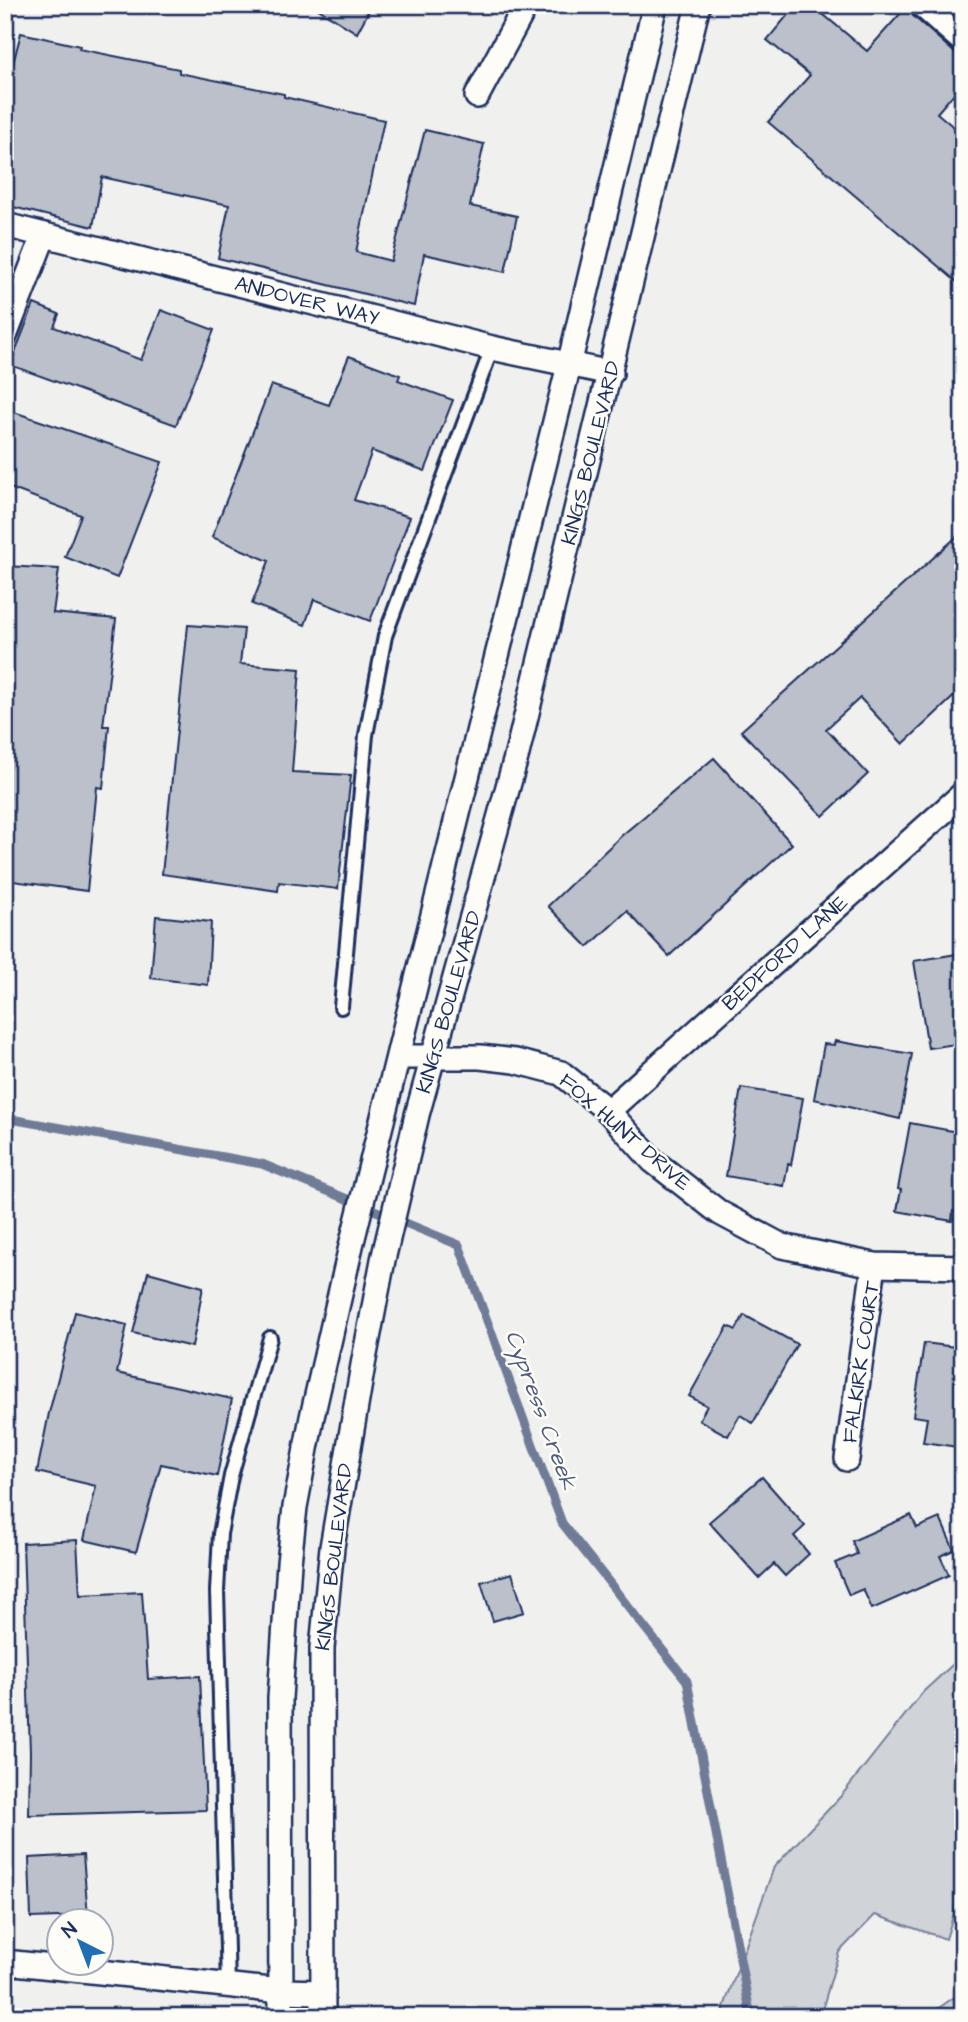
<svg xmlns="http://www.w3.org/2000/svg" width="968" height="2022" font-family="'Architects Daughter',sans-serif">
  <rect width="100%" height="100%" fill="#f0f0ee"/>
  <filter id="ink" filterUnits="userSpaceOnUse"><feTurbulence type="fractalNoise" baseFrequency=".0143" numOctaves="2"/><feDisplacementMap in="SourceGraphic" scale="14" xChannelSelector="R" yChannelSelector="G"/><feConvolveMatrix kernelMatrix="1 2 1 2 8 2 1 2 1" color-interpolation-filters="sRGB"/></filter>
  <g filter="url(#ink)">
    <!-- green -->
    <g fill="#d0d3d8" stroke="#76819b" stroke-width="2">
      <path d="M 963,1655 L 963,1810 L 954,1913 L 946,1939 L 875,1915 L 839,1952 L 820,2017 L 724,2017 L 724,2007 L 774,1867 L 841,1796 L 924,1691 Z"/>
      <path d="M 963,1994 L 963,2017 L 935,2017 L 933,2012 L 956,1996 Z"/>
    </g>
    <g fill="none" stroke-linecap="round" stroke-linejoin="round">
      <!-- stream -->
      <path stroke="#6f7b97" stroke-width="9" d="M 5,1118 L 262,1164 L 459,1245 L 562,1523 L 687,1681 L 751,2017"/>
    </g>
    <!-- building -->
    <g fill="#bbc0ca" stroke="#1b2f5e" stroke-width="2">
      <path d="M 312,5 L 372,5 L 357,33 Z"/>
      <path d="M 796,5 L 812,5 L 867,51 L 908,5 L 913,16 L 954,52 L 963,55 L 963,83 L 937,113 L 963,135 L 963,287 L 768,122 L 810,75 L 767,40 Z"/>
      <path d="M 943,5 L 963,5 L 963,22 Z"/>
      <path d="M 21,33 L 80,46 L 79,49 L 179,69 L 179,73 L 284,94 L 284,97 L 384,120 L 356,252 L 391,261 L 425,130 L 484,144 L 470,206 L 517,216 L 505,272 L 424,254 L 414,306 L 218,258 L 229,205 L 102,177 L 93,227 L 5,205 L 5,94 Z"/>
      <path d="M 34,304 L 59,314 L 54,327 L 141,360 L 161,310 L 214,330 L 176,425 L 10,365 Z"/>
      <path d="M 349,356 L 400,375 L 398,380 L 453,400 L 425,471 L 372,451 L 354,500 L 410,517 L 370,621 L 314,599 L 305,625 L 252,604 L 269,561 L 212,537 L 271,385 L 329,405 Z"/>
      <path d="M 5,409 L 162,462 L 117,578 L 65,557 L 81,515 L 5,486 Z"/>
      <path d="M 963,531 L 963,688 L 903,744 L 860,698 L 826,729 L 868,774 L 823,816 L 741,731 Z"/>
      <path d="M 5,566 L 59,569 L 53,613 L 116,619 L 103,726 L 109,726 L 103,788 L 97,787 L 87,891 L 5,880 Z"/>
      <path d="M 188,625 L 244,629 L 240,664 L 300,669 L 292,772 L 351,775 L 338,889 L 279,882 L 278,891 L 162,874 Z"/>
      <path d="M 714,758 L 792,844 L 669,956 L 627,911 L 588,947 L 548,906 L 621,836 Z"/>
      <path d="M 156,916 L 211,922 L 208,985 L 151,978 Z"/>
      <path d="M 963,953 L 963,1043 L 928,1048 L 914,961 Z"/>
      <path d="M 835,1041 L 912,1054 L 900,1119 L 814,1099 L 824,1044 L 834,1045 Z"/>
      <path d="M 741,1088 L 803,1098 L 791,1165 L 788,1164 L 784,1186 L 726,1176 Z"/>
      <path d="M 910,1123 L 963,1133 L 963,1178 L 956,1212 L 953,1211 L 952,1221 L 897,1211 L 901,1190 L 898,1189 Z"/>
      <path d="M 148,1272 L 203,1287 L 192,1347 L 133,1333 Z"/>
      <path d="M 75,1312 L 127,1325 L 117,1373 L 232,1399 L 217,1476 L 161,1464 L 136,1552 L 84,1540 L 96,1486 L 37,1472 L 49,1413 Z"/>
      <path d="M 744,1315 L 797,1344 L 753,1423 L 740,1415 L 728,1436 L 699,1420 L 707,1406 L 689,1396 L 728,1326 L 736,1330 Z"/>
      <path d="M 924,1343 L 963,1348 L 963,1431 L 960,1431 L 958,1447 L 923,1442 L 927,1418 L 913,1416 Z"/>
      <path d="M 762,1477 L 805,1526 L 794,1536 L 809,1554 L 785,1576 L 774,1564 L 759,1578 L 709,1522 Z"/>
      <path d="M 911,1515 L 917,1528 L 940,1518 L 954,1550 L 940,1556 L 949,1575 L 872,1609 L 863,1589 L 849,1595 L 835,1563 L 857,1554 L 852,1541 Z"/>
      <path d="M 77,1540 L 80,1595 L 142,1592 L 148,1679 L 200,1676 L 206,1810 L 29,1815 L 30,1752 L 23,1543 Z"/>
      <path d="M 512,1573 L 524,1612 L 493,1621 L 481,1582 Z"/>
      <path d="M 83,1855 L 88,1916 L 31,1918 L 29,1858 Z"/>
    </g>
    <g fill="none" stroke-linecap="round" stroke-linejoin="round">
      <defs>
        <g id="service">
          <path d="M 341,1007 L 366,735 L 385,636 L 492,348"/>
          <path d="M 228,1986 L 217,1591 L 220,1534 L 231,1476 L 270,1338"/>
        </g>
        <g id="minor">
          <path d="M 922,5 L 963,41"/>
          <path d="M 477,96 L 526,5"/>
          <path d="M 5,225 L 492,348 L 611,373"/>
          <path d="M 5,336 L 44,235"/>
          <path d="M 399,1057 L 480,1057 L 515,1061 L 561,1073 L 608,1111 L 653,1161 L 720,1213 L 782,1246 L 874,1265 L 963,1267"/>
          <path d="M 608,1111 L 963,794"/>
          <path d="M 847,1459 L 874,1265"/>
          <path d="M 5,1962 L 281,1991 L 323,1992"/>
          <path d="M 281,2017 L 280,1698 L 289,1563 L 295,1507 L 312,1417 L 351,1246 L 569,365 L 655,5"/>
          <path d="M 323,2017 L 322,1648 L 332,1547 L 363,1365 L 383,1260 L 417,1115 L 517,754 L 698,5"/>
        </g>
      </defs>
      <!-- service casing -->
      <use href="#service" stroke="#1b2f5e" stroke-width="18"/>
      <!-- minor casing -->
      <use href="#minor" stroke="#1b2f5e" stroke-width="28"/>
      <!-- service -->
      <use href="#service" stroke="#fdfcf7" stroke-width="12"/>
      <!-- minor -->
      <use href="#minor" stroke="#fdfcf7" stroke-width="23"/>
    </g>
  </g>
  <g text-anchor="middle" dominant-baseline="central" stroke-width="5" stroke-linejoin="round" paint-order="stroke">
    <!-- street labels -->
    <g font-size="21" fill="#1b2f5e" stroke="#fdfcf7">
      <text transform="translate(307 301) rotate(14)">ANDOVER WAY</text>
      <text transform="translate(591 453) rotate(-76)">KINGS BOULEVARD</text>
      <text transform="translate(785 953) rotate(-42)">BEDFORD LANE</text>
      <text transform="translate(449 1002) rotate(-74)">KINGS BOULEVARD</text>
      <text transform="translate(625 1132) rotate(41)">FOX HUNT DRIVE</text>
      <text transform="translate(861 1362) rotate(-82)">FALKIRK COURT</text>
      <text transform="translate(334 1557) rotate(-83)">KINGS BOULEVARD</text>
    </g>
    <!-- water labels -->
    <g font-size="23" font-style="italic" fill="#4c5b7f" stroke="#fdfcf7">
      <text transform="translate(541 1410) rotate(70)">Cypress Creek</text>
    </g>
  </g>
  <!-- margin -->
  <rect width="968" height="2022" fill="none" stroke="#fdfcf7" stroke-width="28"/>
  <rect x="14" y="14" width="940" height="1994" fill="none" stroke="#1b2f5e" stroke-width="2.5" filter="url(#ink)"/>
  <!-- north arrow -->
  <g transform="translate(80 1942) rotate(318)"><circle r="33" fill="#fdfcf7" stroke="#a3aaba" stroke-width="2"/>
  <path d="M0-5L12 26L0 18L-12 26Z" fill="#1f6fb2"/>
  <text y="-10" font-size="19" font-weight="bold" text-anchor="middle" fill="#1b2f5e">N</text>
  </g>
</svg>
